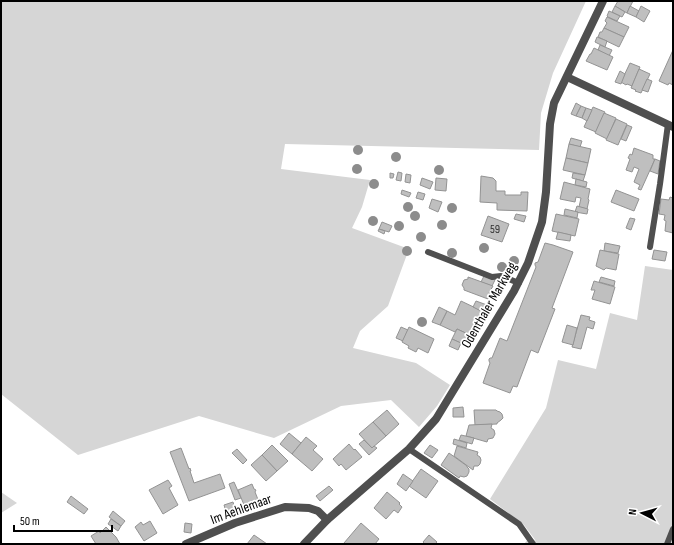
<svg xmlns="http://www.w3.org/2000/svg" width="674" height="545" font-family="'Sofia Sans Condensed',sans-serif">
  <rect width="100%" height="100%" fill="#fff"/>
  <!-- green -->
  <g fill="#d6d6d6">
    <path d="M 1,1 L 586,1 L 553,73 L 541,113 L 539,150 L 285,144 L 281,169 L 370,180 L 362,207 L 352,228 L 409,249 L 388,306 L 360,331 L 353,348 L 416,363 L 450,385 L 437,406 L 419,427 L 391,400 L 341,406 L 274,438 L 199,416 L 78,455 L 1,394 Z"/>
    <path d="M 645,266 L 673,270 L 673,544 L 524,544 L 530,537 L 536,541 L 524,525 L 490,499 L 546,408 L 558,360 L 596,369 L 610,313 L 637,320 Z"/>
    <path d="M 1,492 L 17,503 L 1,513 Z"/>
  </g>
  <!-- building -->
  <g fill="#bfbfbf" stroke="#939393">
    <path d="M 618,1 L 633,1 L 627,13 L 615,6 Z"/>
    <path d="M 615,6 L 625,12 L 622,17 L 612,12 Z"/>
    <path d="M 630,6 L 639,11 L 636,17 L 627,13 Z"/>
    <path d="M 641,6 L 650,11 L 644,22 L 636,17 Z"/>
    <path d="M 609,11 L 620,16 L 617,21 L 608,17 L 607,16 Z"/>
    <path d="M 607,17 L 629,27 L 624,37 L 604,28 L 607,23 L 605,21 Z"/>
    <path d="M 604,28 L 624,37 L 619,47 L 598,37 L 600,32 L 602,32 Z"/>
    <path d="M 597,37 L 607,41 L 605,47 L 595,42 Z"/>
    <path d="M 600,45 L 612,50 L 609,56 L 598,50 Z"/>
    <path d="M 594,48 L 613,57 L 607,70 L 586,61 L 590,54 L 591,54 Z"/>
    <path d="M 673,50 L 673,85 L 669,83 L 668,85 L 659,81 Z"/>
    <path d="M 630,63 L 640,67 L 632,86 L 627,84 L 626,85 L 621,82 Z"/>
    <path d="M 639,69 L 650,74 L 641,93 L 635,91 L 636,90 L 631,88 Z"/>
    <path d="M 620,71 L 625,74 L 621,84 L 615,82 Z"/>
    <path d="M 647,79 L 652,81 L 648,92 L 642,90 Z"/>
    <path d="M 576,103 L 581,106 L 576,116 L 571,114 Z"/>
    <path d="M 581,106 L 586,108 L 582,118 L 576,116 Z"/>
    <path d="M 593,107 L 605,112 L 596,132 L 584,127 Z"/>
    <path d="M 586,108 L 592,110 L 587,121 L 582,118 Z"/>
    <path d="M 604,113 L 616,118 L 607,139 L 595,133 Z"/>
    <path d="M 616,119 L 627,124 L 618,145 L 606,140 Z"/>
    <path d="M 627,125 L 632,127 L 626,141 L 621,139 Z"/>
    <path d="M 571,138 L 582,141 L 580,147 L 569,144 Z"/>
    <path d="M 569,144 L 591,149 L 588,163 L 566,158 Z"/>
    <path d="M 634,148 L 653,155 L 653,159 L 655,159 L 641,190 L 638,189 L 640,185 L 634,182 L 639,169 L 634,167 L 632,172 L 626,170 L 630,159 L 628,158 L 630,154 L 632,155 Z"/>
    <path d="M 566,158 L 588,163 L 585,175 L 563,170 Z"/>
    <path d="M 655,159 L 660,161 L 658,174 L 650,171 Z"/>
    <path d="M 398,172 L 402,173 L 401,181 L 396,180 Z"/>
    <path d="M 390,173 L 394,174 L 393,178 L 390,178 Z"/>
    <path d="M 573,173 L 585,175 L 583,181 L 572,178 Z"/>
    <path d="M 406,174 L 411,175 L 410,183 L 405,182 Z"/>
    <path d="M 481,176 L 493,178 L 496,181 L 496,191 L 505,191 L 505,195 L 521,195 L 521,192 L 528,192 L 527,211 L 497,210 L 497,203 L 480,202 Z"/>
    <path d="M 422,178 L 433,182 L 430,189 L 420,185 Z"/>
    <path d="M 436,178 L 447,179 L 446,191 L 435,190 Z"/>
    <path d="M 576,179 L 587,182 L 586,187 L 575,185 Z"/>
    <path d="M 564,182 L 590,189 L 588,199 L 589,200 L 587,209 L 579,207 L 581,198 L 576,197 L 575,202 L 560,199 Z"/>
    <path d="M 402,190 L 411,193 L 409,197 L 401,194 Z"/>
    <path d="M 616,190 L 639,199 L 634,211 L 611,202 Z"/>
    <path d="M 418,192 L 425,194 L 423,200 L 416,198 Z"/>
    <path d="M 670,197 L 673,198 L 673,233 L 665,231 L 666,221 L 664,220 L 665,215 L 659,214 L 661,199 L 669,200 Z"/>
    <path d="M 432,199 L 442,202 L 438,212 L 429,208 Z"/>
    <path d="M 577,206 L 588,209 L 587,214 L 575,212 Z"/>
    <path d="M 565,209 L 578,212 L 577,218 L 564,215 Z"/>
    <path d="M 516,214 L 526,216 L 524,222 L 514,219 Z"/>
    <path d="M 556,214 L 579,219 L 575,236 L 552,231 Z"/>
    <path d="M 488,216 L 509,224 L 502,242 L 481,235 Z"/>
    <path d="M 630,218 L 635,219 L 631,230 L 626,228 Z"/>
    <path d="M 382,222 L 392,226 L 389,232 L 379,229 Z"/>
    <path d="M 379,229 L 385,231 L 384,234 L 378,231 Z"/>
    <path d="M 558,232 L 571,235 L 570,241 L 556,239 Z"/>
    <path d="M 545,243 L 553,245 L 573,252 L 552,308 L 555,309 L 538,353 L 531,350 L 517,387 L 513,386 L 510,393 L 483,383 L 490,363 L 489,361 L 489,359 L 490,358 L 492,358 L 500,338 L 507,341 L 536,267 L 535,265 L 535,263 L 538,262 Z"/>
    <path d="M 605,243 L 620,246 L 618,253 L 604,251 Z"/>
    <path d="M 600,250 L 619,254 L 616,270 L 606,268 L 604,270 L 596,266 Z"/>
    <path d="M 654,250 L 667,252 L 665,261 L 652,259 Z"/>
    <path d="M 484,276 L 495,280 L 492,286 L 481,282 Z"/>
    <path d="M 468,277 L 493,286 L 489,293 L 490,294 L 488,299 L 464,290 L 464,288 L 462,285 L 464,280 L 468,279 Z"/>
    <path d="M 601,277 L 615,281 L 614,286 L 599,282 Z"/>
    <path d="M 594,281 L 615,287 L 610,304 L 592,299 L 595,290 L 591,290 Z"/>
    <path d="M 461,301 L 482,311 L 470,335 L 457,329 L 455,332 L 440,325 L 447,311 L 455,315 Z"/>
    <path d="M 476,301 L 487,305 L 483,312 L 473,307 Z"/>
    <path d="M 439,307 L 447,311 L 440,325 L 432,322 Z"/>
    <path d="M 581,315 L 590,317 L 589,320 L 595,322 L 593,329 L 587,327 L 581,349 L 572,347 Z"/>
    <path d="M 567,325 L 577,328 L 573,345 L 562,342 Z"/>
    <path d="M 401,327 L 408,330 L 403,341 L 396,338 Z"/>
    <path d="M 409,327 L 434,339 L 428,353 L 418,348 L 416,352 L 408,348 L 409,346 L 402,342 Z"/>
    <path d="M 457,329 L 470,335 L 465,345 L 452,339 Z"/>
    <path d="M 452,339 L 461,343 L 458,350 L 449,346 Z"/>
    <path d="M 463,407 L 464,417 L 453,417 L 453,408 Z"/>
    <path d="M 387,410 L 399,424 L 386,436 L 373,422 Z"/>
    <path d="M 474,410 L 496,410 L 497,411 L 500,412 L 502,414 L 503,418 L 501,420 L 497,423 L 497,424 L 475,425 Z"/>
    <path d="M 373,422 L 386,436 L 372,448 L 359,434 Z"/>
    <path d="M 492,424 L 491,428 L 494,430 L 495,434 L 493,438 L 488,439 L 487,442 L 466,436 L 469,425 Z"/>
    <path d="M 289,433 L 301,443 L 292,454 L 280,444 Z"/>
    <path d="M 461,435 L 474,438 L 472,444 L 459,440 Z"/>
    <path d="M 306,437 L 317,446 L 313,450 L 323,459 L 312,471 L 292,454 Z"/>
    <path d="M 454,439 L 467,443 L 466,448 L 453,444 Z"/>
    <path d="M 364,440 L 372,448 L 374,446 L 377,448 L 369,455 L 359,444 Z"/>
    <path d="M 349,444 L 354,450 L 355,449 L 362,457 L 346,470 L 341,464 L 339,466 L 333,459 Z"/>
    <path d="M 272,445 L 288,461 L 277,471 L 262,455 Z"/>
    <path d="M 430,445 L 438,450 L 432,458 L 424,453 Z"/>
    <path d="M 457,446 L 478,452 L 477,455 L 480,457 L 481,460 L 480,464 L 478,466 L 474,466 L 473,470 L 454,456 Z"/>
    <path d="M 181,448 L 189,469 L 190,468 L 191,471 L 190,471 L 194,483 L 220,474 L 225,488 L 189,501 L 170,452 Z"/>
    <path d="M 237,449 L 247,460 L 243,464 L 232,453 Z"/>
    <path d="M 449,453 L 467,466 L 467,467 L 469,469 L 469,472 L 467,476 L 464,477 L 460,476 L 459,478 L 441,465 Z"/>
    <path d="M 262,455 L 277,471 L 266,481 L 251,465 Z"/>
    <path d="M 421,469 L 438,481 L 426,498 L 409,486 Z"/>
    <path d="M 403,474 L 413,481 L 406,491 L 397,484 Z"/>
    <path d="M 168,480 L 172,486 L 169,488 L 178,505 L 163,514 L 149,490 Z"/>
    <path d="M 234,482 L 241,498 L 235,500 L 229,484 Z"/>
    <path d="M 252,484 L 254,489 L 256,490 L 255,492 L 259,502 L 251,505 L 253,508 L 246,510 L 238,490 Z"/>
    <path d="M 329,486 L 333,490 L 320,501 L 316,496 Z"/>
    <path d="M 387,492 L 400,503 L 399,504 L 402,507 L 398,513 L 394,510 L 386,519 L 374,508 Z"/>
    <path d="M 71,496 L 88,509 L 84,514 L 67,502 Z"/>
    <path d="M 233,502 L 236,512 L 227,515 L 224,505 Z"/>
    <path d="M 113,511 L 125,521 L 121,526 L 109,517 Z"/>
    <path d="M 111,519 L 121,526 L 118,531 L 108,524 Z"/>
    <path d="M 150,521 L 157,533 L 144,541 L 135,527 L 141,522 L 143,525 Z"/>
    <path d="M 185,523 L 192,524 L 191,533 L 184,532 Z"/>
    <path d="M 361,523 L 379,539 L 375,544 L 345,544 L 344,543 Z"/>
    <path d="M 106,527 L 116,537 L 120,544 L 96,544 L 91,536 L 99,531 L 100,533 Z"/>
    <path d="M 254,535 L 267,544 L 247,544 Z"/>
    <path d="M 429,535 L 437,542 L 435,544 L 425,544 L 423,542 Z"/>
  </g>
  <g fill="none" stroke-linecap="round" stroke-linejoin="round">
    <!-- service -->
    <g stroke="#4f4f4f" stroke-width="6">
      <path d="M 650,247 L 660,184 L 668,124"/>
      <path d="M 428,252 L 492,277 L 501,276 L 519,283"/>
      <path d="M 409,449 L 519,524 L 533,544"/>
      <path d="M 667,544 L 673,529"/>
    </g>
    <!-- minor -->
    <g stroke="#4f4f4f" stroke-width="8">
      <path d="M 567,77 L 673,127"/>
      <path d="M 186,544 L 235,523 L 285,507 L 309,508 L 318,511 L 327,520"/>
      <path d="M 304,544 L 327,520 L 409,449 L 436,419 L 514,291 L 528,263 L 542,222 L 546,192 L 550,124 L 554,103 L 603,1"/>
    </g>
  </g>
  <!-- trees -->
  <g fill="#8c8c8c">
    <circle cx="358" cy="150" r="5"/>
    <circle cx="396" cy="157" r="5"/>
    <circle cx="357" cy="169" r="5"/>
    <circle cx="439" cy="170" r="5"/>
    <circle cx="374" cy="184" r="5"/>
    <circle cx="408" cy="207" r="5"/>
    <circle cx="452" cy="208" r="5"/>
    <circle cx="415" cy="216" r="5"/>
    <circle cx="373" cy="221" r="5"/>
    <circle cx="442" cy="225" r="5"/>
    <circle cx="399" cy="226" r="5"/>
    <circle cx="421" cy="237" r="5"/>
    <circle cx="484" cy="248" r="5"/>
    <circle cx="407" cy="251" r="5"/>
    <circle cx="452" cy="253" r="5"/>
    <circle cx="514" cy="261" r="5"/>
    <circle cx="502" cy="267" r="5"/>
    <circle cx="422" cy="322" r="5"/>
  </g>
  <g text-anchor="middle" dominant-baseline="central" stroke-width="3.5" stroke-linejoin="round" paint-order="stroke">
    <!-- number labels -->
    <g font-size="12" fill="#303030">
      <text x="495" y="229">59</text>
    </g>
    <!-- street labels -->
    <g font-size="14" fill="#000" stroke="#fff">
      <text transform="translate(489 305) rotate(-60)">Odenthaler Markweg</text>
      <text transform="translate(241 509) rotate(-20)">Im Aehlemaar</text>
    </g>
  </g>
  <!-- border -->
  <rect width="674" height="545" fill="none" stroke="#000000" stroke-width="4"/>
  <!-- north arrow -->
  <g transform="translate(642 513) rotate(276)" stroke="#ffffff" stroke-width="3" paint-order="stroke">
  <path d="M0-3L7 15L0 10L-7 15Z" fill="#000000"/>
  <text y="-6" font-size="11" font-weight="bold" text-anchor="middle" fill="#000000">N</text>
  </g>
  <!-- scale -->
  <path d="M14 525v6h98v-6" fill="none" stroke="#000000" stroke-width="2"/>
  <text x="20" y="525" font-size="12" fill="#000000" stroke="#ffffff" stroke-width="3" paint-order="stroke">50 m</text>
</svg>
